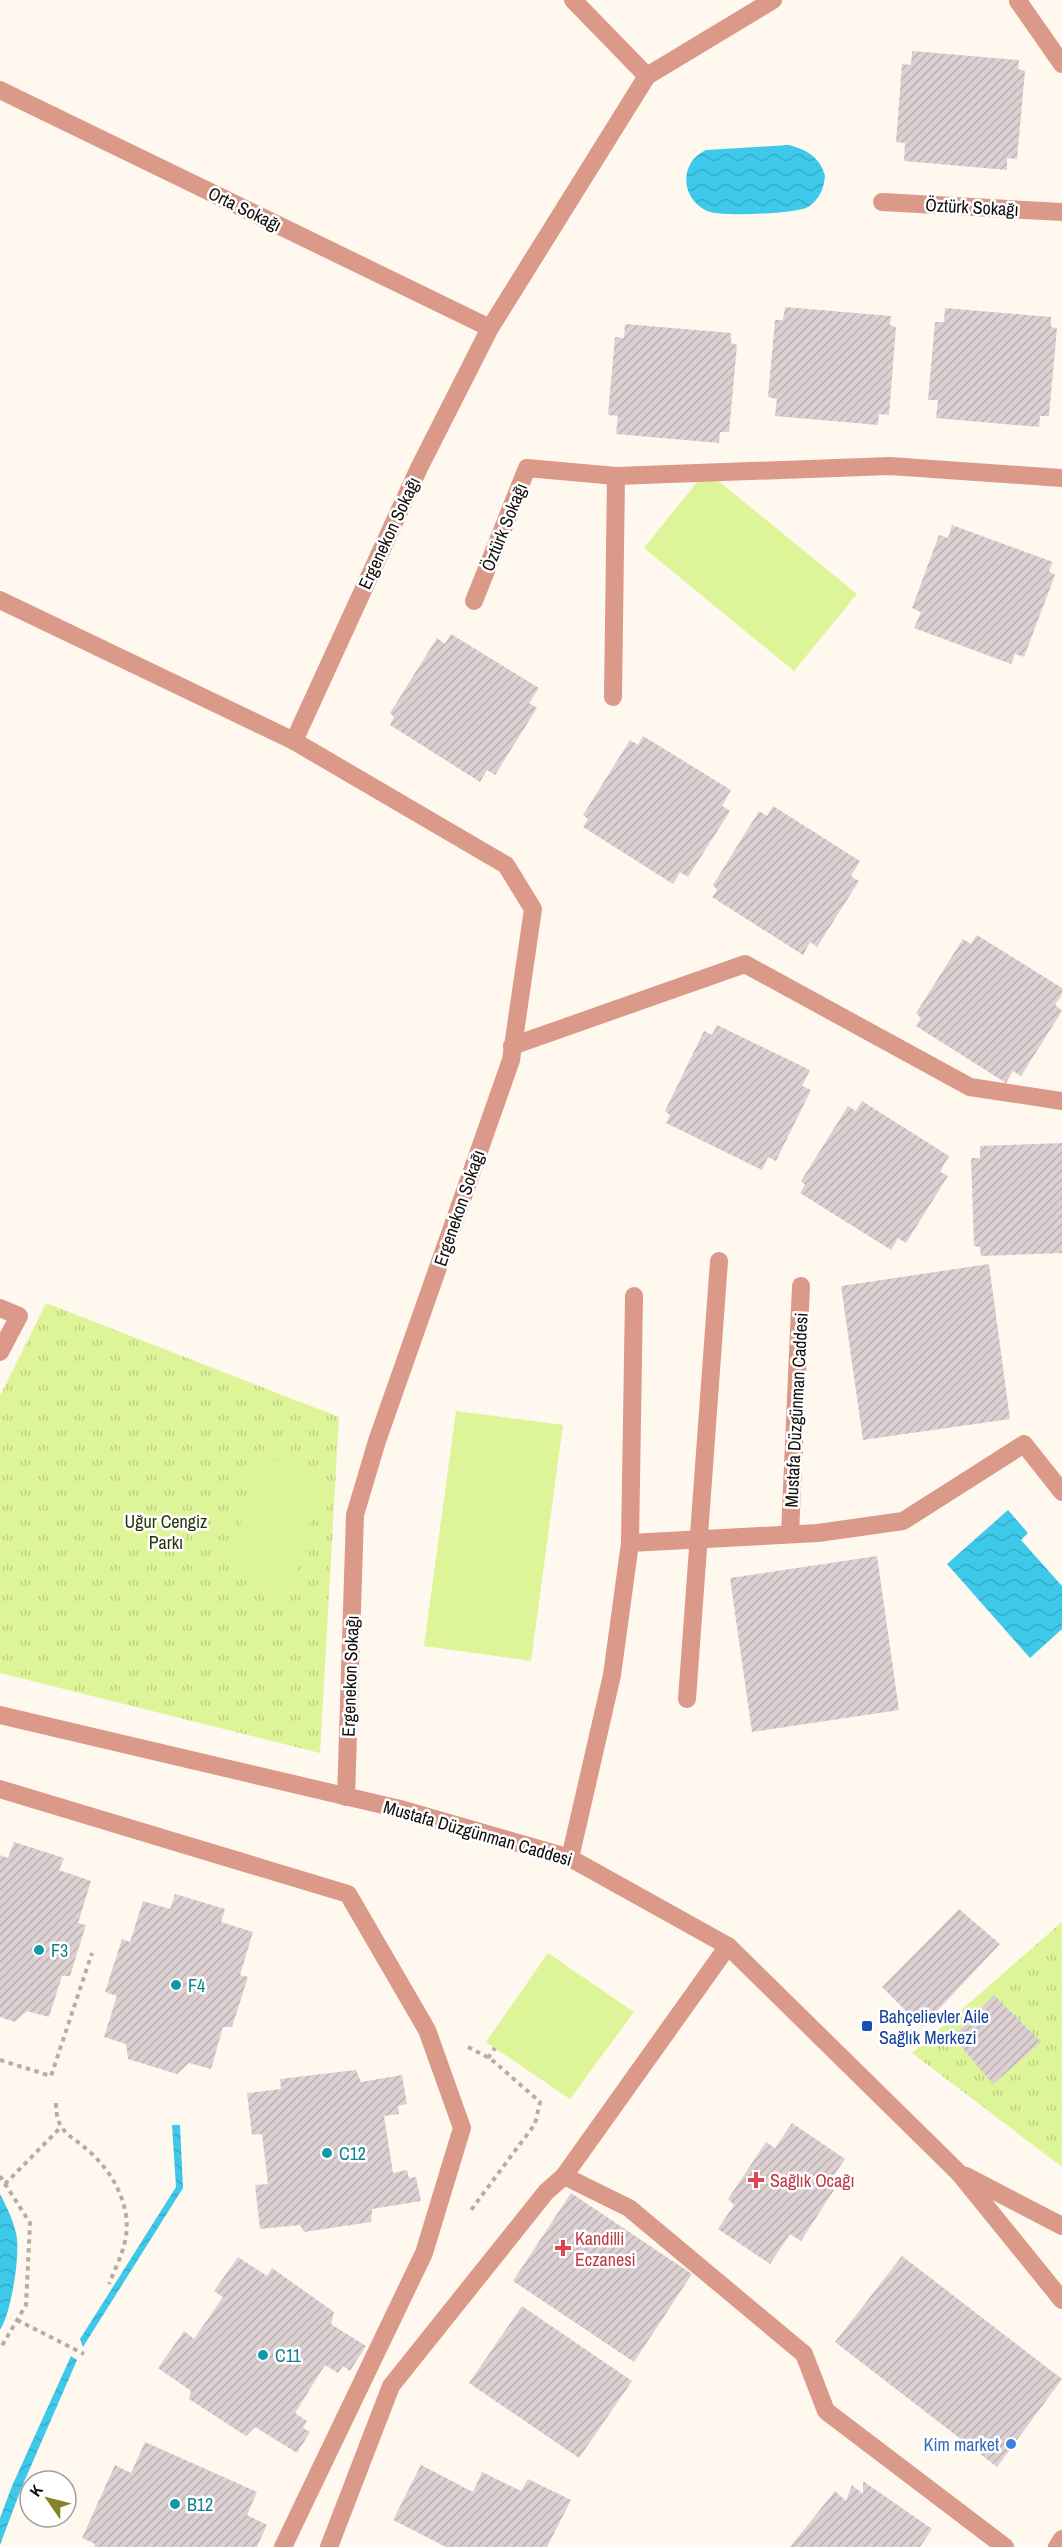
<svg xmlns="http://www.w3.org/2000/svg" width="1062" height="2547" font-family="'Archivo Narrow',sans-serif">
  <defs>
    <pattern id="grass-tufts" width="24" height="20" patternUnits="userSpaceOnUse" patternTransform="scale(1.5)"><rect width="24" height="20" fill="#def498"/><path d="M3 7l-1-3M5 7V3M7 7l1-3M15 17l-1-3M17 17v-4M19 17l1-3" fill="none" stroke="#bdd082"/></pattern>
    <pattern id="water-waves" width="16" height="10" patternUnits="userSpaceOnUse" patternTransform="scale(1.5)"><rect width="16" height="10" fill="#3ec9eb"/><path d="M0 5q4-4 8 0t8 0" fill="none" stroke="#35abc8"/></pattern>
    <pattern id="building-hatch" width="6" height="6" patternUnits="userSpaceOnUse" patternTransform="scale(1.5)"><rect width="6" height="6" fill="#dcd0d3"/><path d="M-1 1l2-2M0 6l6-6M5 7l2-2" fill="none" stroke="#bcb1b4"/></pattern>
  </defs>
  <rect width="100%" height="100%" fill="#fff8ef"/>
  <!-- grass -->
  <g fill="url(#grass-tufts)">
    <path d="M 46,1303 L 339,1417 L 320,1753 L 0,1673 L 0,1396 Z"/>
    <path d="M 1062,1922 L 1062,2167 L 912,2053 Z"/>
  </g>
  <!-- pitch -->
  <g fill="#def498">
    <path d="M 706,471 L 857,594 L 794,671 L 644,548 Z"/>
    <path d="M 456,1411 L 563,1425 L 531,1661 L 424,1646 Z"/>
    <path d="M 259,1456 L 324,1472 L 291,1594 L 227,1573 Z"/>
    <path d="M 548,1953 L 634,2012 L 570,2099 L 486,2042 Z"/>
  </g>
  <!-- water -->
  <g fill="url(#water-waves)">
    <path d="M 789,145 C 807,150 820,157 825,176 C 824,189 819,200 808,207 C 796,214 719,217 707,211 C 680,198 679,162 706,150 Z"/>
    <path d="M 1008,1510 L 1028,1533 L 1021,1540 L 1062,1586 L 1062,1629 L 1030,1658 L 947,1564 Z"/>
    <path d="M 172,2125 L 180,2125 L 183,2188 L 83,2347 L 80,2339 L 176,2187 Z"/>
    <path d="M 0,2194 C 6,2205 13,2220 16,2233 C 21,2253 11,2314 0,2330 Z"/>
    <path d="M 71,2356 L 77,2360 L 21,2489 L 0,2545 L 0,2518 L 12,2486 Z"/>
  </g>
  <!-- building -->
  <g fill="url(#building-hatch)">
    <path d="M 912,51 L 1019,60 L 1018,69 L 1025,71 L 1017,159 L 1007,158 L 1007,170 L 904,161 L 905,143 L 896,142 L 902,64 L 911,65 Z"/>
    <path d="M 785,307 L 891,316 L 890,325 L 896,327 L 889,415 L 879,414 L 878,425 L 775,416 L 777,399 L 768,397 L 775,320 L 783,320 Z"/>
    <path d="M 945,308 L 1051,317 L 1051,327 L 1057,328 L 1049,416 L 1040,416 L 1039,427 L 936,418 L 938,400 L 928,400 L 935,322 L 944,322 Z"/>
    <path d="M 625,324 L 731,333 L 731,343 L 737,345 L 729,432 L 720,432 L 719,443 L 616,434 L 618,416 L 608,415 L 615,337 L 624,338 Z"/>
    <path d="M 952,525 L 1053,562 L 1049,571 L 1055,575 L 1024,657 L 1015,654 L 1011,664 L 914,628 L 921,612 L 912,608 L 939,535 L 948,538 Z"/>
    <path d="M 451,634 L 539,688 L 529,703 L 537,708 L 495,775 L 487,770 L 480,782 L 390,725 L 394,717 L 390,713 L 437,638 L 445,644 Z"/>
    <path d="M 643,736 L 731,790 L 722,806 L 730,811 L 688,877 L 680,872 L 673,884 L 583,827 L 588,819 L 583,815 L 630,740 L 638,745 Z"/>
    <path d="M 773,806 L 860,861 L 851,876 L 859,881 L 817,947 L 810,942 L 803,955 L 712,897 L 717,890 L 713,885 L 759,811 L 767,816 Z"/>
    <path d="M 977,935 L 1062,988 L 1062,994 L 1055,1005 L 1062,1011 L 1021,1076 L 1013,1071 L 1006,1083 L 916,1026 L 921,1018 L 916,1013 L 963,939 L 971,944 Z"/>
    <path d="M 717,1025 L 810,1070 L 802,1086 L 811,1090 L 776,1161 L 768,1157 L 762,1170 L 666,1123 L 670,1115 L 665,1111 L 704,1031 L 712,1035 Z"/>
    <path d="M 862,1101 L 949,1156 L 940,1172 L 948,1176 L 906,1243 L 898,1238 L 891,1250 L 800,1193 L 805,1185 L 801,1181 L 848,1106 L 856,1111 Z"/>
    <path d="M 1062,1143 L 1062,1253 L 981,1256 L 980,1247 L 974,1246 L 971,1158 L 980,1158 L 980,1146 Z"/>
    <path d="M 989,1264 L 1010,1419 L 863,1440 L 841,1286 Z"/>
    <path d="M 877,1556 L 899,1710 L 752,1732 L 730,1578 Z"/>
    <path d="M 14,1842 L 64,1858 L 59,1870 L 91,1881 L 78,1923 L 86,1925 L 70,1976 L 62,1976 L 49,2017 L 27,2011 L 15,2022 L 0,2017 L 0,1855 L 8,1858 Z"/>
    <path d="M 175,1894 L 225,1909 L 221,1922 L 253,1932 L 240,1975 L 248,1977 L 232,2027 L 223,2027 L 211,2069 L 189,2063 L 177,2074 L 128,2059 L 126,2044 L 104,2037 L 117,1996 L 105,1992 L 122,1939 L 130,1942 L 143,1901 L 170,1909 Z"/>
    <path d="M 959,1909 L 1000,1944 L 922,2027 L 882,1987 Z"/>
    <path d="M 994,1995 L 1041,2042 L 993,2084 L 953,2037 Z"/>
    <path d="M 356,2070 L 361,2082 L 402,2075 L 407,2104 L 398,2106 L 399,2114 L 384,2116 L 393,2173 L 407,2170 L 409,2178 L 416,2177 L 421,2201 L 372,2209 L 371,2222 L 304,2232 L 300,2225 L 260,2229 L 255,2185 L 268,2184 L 262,2134 L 252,2135 L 247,2093 L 281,2089 L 280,2079 Z"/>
    <path d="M 792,2123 L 845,2159 L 827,2186 L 834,2190 L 801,2241 L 790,2234 L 770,2264 L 718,2229 L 734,2205 L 728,2199 L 766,2142 L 775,2148 Z"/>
    <path d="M 571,2193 L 692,2274 L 634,2362 L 513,2281 Z"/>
    <path d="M 902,2256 L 1062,2379 L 997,2467 L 835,2342 Z"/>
    <path d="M 238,2257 L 267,2276 L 272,2268 L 334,2312 L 331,2324 L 366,2346 L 350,2371 L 343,2366 L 338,2373 L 325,2365 L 295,2413 L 307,2421 L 303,2428 L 310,2432 L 297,2453 L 255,2427 L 246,2436 L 189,2399 L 191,2391 L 158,2368 L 184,2331 L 194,2339 L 223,2297 L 214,2291 Z"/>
    <path d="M 522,2306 L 632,2381 L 579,2458 L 469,2383 Z"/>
    <path d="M 145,2442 L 257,2492 L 247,2515 L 267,2525 L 257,2547 L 94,2547 L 95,2544 L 82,2538 L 115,2465 L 131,2473 Z"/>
    <path d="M 421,2465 L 473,2492 L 482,2472 L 521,2491 L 528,2479 L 571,2500 L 547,2547 L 446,2547 L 393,2520 Z"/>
    <path d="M 863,2481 L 932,2529 L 920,2547 L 790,2547 L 835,2491 L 846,2501 L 852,2485 L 863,2494 Z"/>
  </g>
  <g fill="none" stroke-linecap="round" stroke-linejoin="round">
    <!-- path -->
    <g stroke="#b4aea7" stroke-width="4" stroke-dasharray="4.5 4.5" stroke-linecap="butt">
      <path d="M 468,2047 L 491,2059 L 540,2102 L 535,2124 L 471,2210"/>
      <path d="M 488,2058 L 495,2048"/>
      <path d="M 0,2060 L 51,2076 L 92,1953"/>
      <path d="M 56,2103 C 56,2134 71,2134 91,2153 C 115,2175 134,2211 124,2245 C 121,2258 114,2271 109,2284"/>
      <path d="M 0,2176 L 30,2223 L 26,2305 L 0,2349"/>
      <path d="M 5,2184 L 60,2128"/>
      <path d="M 17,2320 L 84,2354"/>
    </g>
    <!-- minor -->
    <g stroke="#db9989" stroke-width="18">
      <path d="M 573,0 L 647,76"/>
      <path d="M 1018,1 L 1062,64"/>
      <path d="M 0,90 L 490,328"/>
      <path d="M 882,202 L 1062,212"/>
      <path d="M 0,600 L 294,741 L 506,865 L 533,909 L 511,1060 L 377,1441 L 355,1515 L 346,1797"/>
      <path d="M 474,601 L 527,468 L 616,476"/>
      <path d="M 613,697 L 616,476 L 890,466 L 1062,478"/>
      <path d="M 294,741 L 419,468 L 490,328 L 647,76 L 773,0"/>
      <path d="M 512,1046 L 745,964 L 970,1087 L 1062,1101"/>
      <path d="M 0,1308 L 19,1316 L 0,1352"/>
      <path d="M 790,1534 L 801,1286"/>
      <path d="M 630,1543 L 818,1533 L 903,1521 L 1024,1444 L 1062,1492"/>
      <path d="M 687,1699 L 719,1261"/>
      <path d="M 0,1715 L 400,1809 L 570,1858 L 728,1946 L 959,2173 L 1062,2300"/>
      <path d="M 0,1789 L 348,1894 L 427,2030 L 462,2128 L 424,2253 L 283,2547"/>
      <path d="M 570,1858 L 612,1675 L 630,1543 L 634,1296"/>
      <path d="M 564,2176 L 728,1946"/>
      <path d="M 966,2176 L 1062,2226"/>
      <path d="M 329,2547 L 391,2386 L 546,2192 L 564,2176 L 629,2208 L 804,2354 L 826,2411 L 1005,2547"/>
      <path d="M 1057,2547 L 1062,2539"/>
    </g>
  </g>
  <!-- markers -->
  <g fill="#0f9aa8" stroke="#fff" stroke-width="2">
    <circle cx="39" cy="1950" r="6"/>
    <circle cx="176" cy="1985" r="6"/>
    <circle cx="327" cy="2153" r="6"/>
    <circle cx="263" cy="2355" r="6"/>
    <circle cx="175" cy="2504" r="6"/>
  </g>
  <rect fill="#1a4fb4" stroke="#fff" stroke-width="2" x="861" y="2020" width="12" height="12" rx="3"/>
  <g fill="#e0444e" stroke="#fff" stroke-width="2">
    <path d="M753 2171h6v6h6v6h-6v6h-6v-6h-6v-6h6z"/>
    <path d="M560 2239h6v6h6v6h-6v6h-6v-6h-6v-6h6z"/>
  </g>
  <circle fill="#3f7fe0" stroke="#fff" stroke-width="2" cx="1011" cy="2444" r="6"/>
  <g text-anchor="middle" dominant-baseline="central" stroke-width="5" stroke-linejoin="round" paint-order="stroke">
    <!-- street labels -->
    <g font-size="18" fill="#110f0c" stroke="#fff">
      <text transform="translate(972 207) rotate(3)">Öztürk Sokağı</text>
      <text transform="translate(245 209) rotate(26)">Orta Sokağı</text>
      <text transform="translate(504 527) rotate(-68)">Öztürk Sokağı</text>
      <text transform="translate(389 533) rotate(-65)">Ergenekon Sokağı</text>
      <text transform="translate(459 1208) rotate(-71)">Ergenekon Sokağı</text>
      <text transform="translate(796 1410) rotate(-87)">Mustafa Düzgünman Caddesi</text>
      <text transform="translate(350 1676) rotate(-88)">Ergenekon Sokağı</text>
      <text transform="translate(478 1833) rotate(16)">Mustafa Düzgünman Caddesi</text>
    </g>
    <!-- park labels -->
    <g font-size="18" fill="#2b330a" stroke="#fff">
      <text x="166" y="1521">Uğur Cengiz<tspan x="166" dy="21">Parkı</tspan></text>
    </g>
    <!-- culture labels -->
    <g font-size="18" fill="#0d838f" stroke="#fff" text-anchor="start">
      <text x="51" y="1950">F3</text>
      <text x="188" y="1985">F4</text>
      <text x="339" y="2153">C12</text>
      <text x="275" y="2355">C11</text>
      <text x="187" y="2504">B12</text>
    </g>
    <!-- transit labels -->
    <g font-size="18" fill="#164399" stroke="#fff" text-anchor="start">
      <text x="879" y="2016">Bahçelievler Aile<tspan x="879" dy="21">Sağlık Merkezi</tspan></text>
    </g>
    <!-- health labels -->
    <g font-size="18" fill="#be3a42" stroke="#fff" text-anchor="start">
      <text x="770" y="2180">Sağlık Ocağı</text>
      <text x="575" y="2238">Kandilli<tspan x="575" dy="21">Eczanesi</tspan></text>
    </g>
    <!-- shop labels -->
    <g font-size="18" fill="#366cbe" stroke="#fff" text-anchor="end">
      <text x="999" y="2444">Kim market</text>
    </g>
  </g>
  <!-- north arrow -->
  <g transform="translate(48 2499) rotate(305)"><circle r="28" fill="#ffffff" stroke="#a09f9e" stroke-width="1.5"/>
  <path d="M0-4.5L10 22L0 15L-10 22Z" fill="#85812a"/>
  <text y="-9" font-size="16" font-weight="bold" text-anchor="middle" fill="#110f0c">K</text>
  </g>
</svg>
